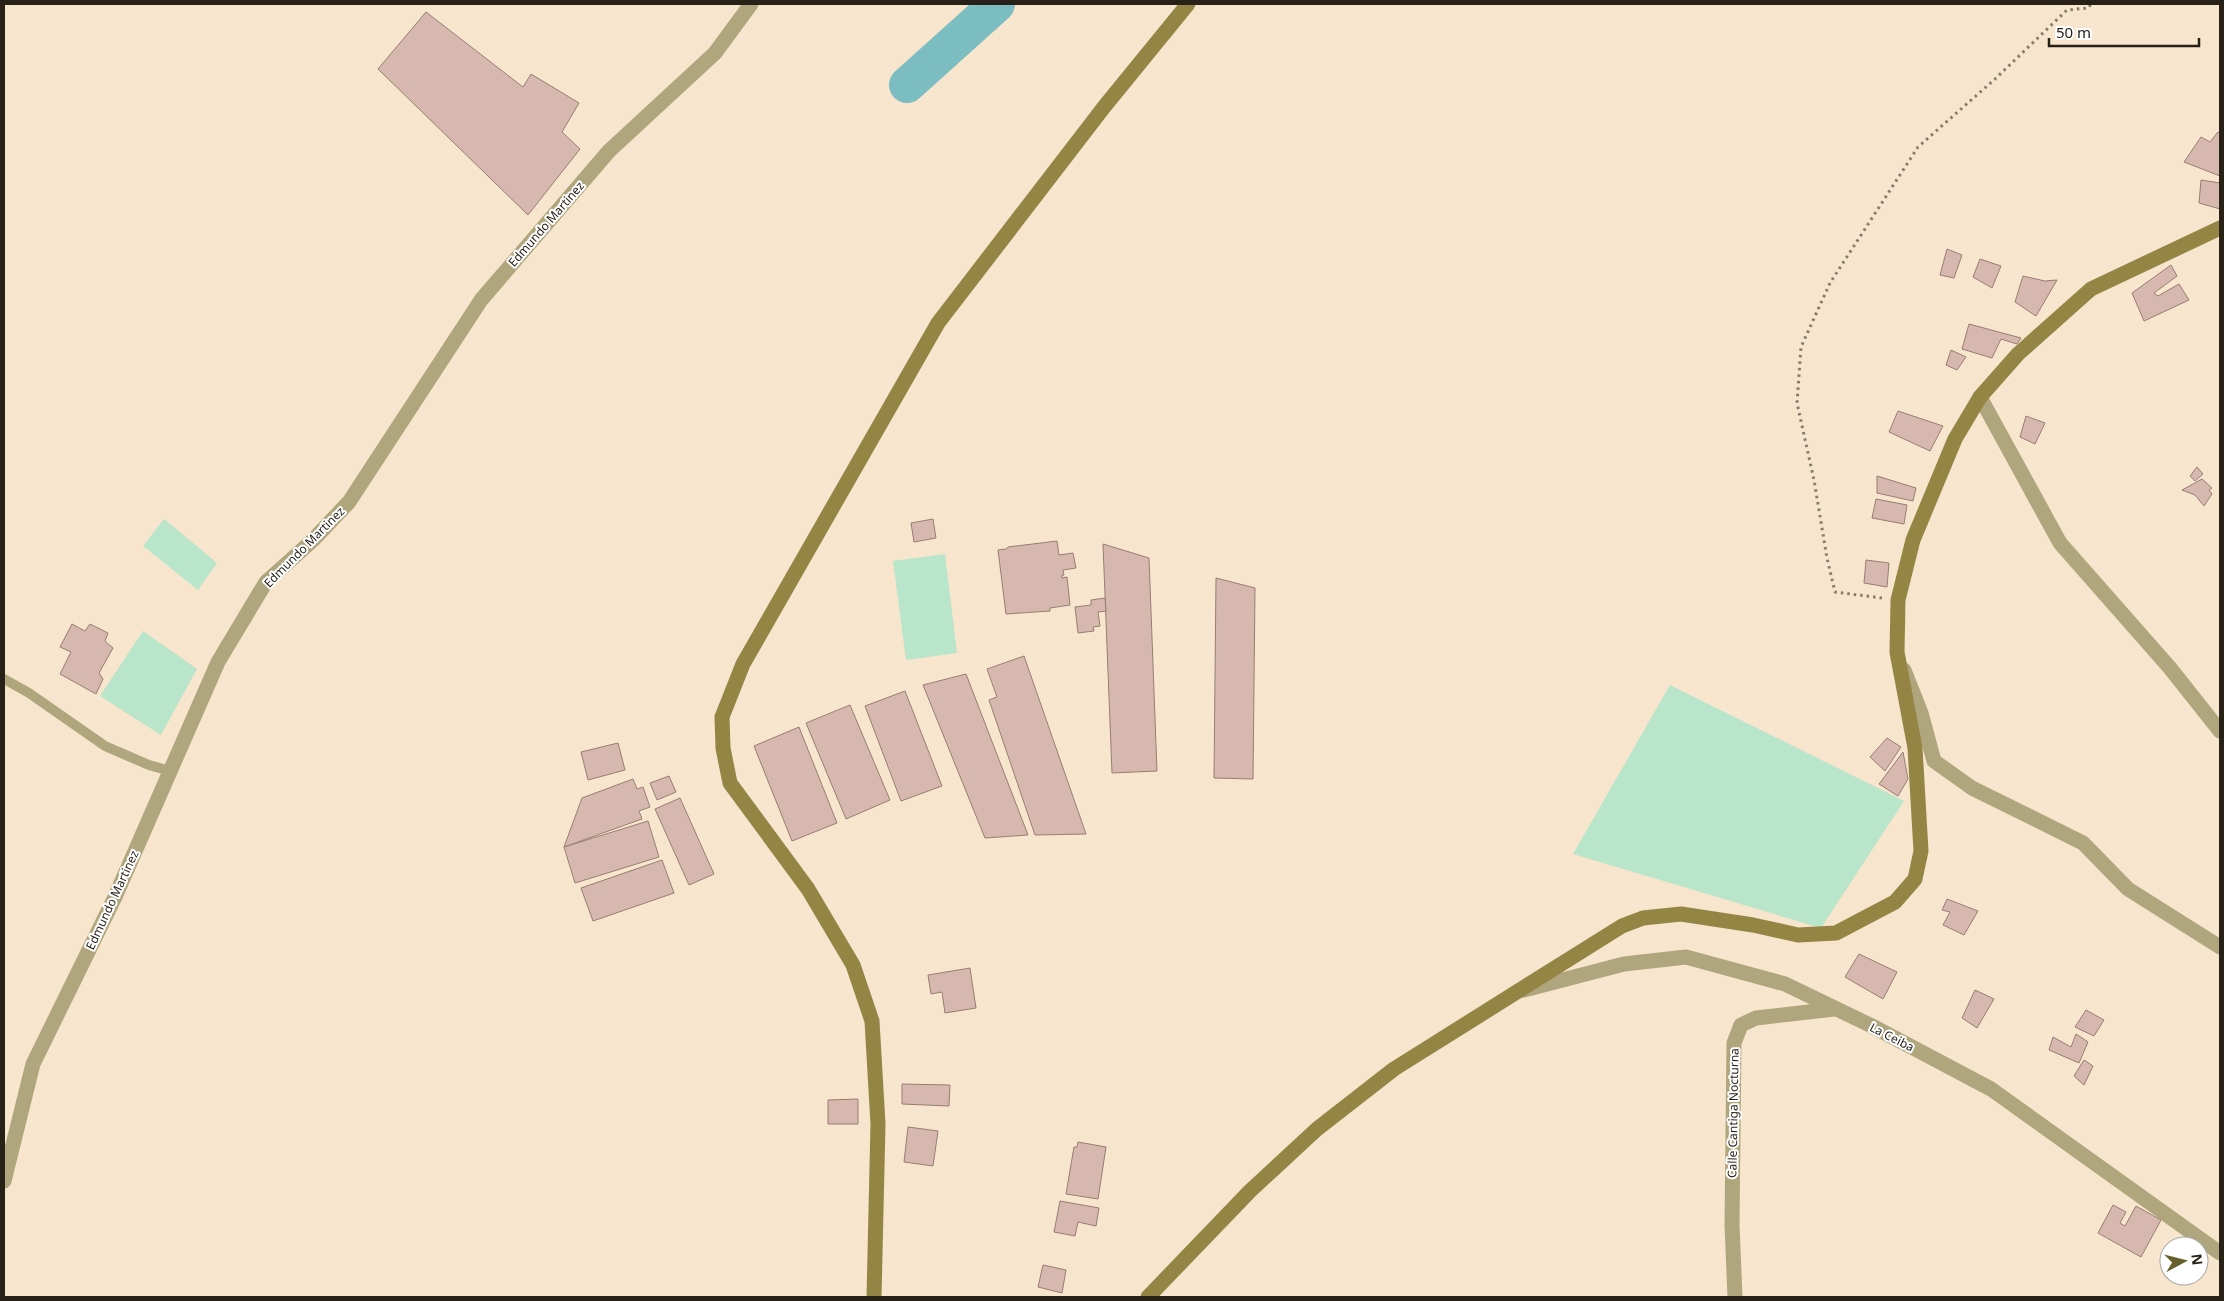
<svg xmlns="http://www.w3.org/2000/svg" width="2224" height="1301" font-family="'Noto Sans',sans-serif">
  <rect width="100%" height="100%" fill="#f7e5cd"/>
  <!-- green -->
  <g fill="#b9e5ca">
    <path d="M 164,519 L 217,563 L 198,590 L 143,546 Z"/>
    <path d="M 945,554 L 957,653 L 906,660 L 893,561 Z"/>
    <path d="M 143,631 L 197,669 L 161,735 L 100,696 Z"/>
    <path d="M 1670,685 L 1904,801 L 1821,928 L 1573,854 Z"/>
  </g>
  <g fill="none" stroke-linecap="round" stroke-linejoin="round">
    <!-- river -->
    <path stroke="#7cbdc2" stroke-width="36" d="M 907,85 L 997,4"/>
  </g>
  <!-- building -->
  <g fill="#d6b8ae" stroke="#987d73">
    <path d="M 426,12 L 523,87 L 531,74 L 579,103 L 562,132 L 580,149 L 528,215 L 378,69 Z"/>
    <path d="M 2218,132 L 2220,134 L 2220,176 L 2184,162 L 2201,137 L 2210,142 Z"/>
    <path d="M 2201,180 L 2220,183 L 2220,209 L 2199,203 Z"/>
    <path d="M 1947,249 L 1962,255 L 1954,278 L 1940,275 Z"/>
    <path d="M 1980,259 L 2001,266 L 1992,288 L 1973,277 Z"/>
    <path d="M 2171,265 L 2177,276 L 2154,293 L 2158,296 L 2179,284 L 2189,300 L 2144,321 L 2132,293 Z"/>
    <path d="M 2023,276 L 2045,281 L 2057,280 L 2036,316 L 2015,302 Z"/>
    <path d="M 1969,324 L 2021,338 L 2017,344 L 2001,339 L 1992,358 L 1962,349 Z"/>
    <path d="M 1951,350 L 1966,357 L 1957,370 L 1946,365 Z"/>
    <path d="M 1898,411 L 1943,426 L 1930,451 L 1889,432 Z"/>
    <path d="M 2026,416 L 2045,423 L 2035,444 L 2020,437 Z"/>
    <path d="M 2197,467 L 2203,474 L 2195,481 L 2190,476 Z"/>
    <path d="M 1877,476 L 1916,488 L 1913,501 L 1877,493 Z"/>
    <path d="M 2202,479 L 2212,488 L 2209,490 L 2212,494 L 2204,506 L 2195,495 L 2182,490 Z"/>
    <path d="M 1876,499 L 1907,505 L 1904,524 L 1872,518 Z"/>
    <path d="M 933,519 L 936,538 L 914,542 L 911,523 Z"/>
    <path d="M 1057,541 L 1059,555 L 1073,553 L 1076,568 L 1063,570 L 1064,575 L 1062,575 L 1062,578 L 1067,577 L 1070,605 L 1050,608 L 1050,611 L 1006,614 L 998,550 L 1006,549 L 1008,547 Z"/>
    <path d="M 1103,544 L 1149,558 L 1157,771 L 1112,773 Z"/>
    <path d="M 1866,560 L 1889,563 L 1887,587 L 1864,583 Z"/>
    <path d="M 1216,578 L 1255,588 L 1253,779 L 1214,778 Z"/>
    <path d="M 1105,598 L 1106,611 L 1098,612 L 1100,626 L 1093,627 L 1094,631 L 1078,633 L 1075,607 L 1091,605 L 1091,600 Z"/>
    <path d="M 72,624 L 85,631 L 90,624 L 108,633 L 105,641 L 113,648 L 99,673 L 103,679 L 96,694 L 60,674 L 71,652 L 60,647 Z"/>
    <path d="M 1024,656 L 1086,834 L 1035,835 L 989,700 L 997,697 L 987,669 Z"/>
    <path d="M 966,674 L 1028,835 L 985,838 L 923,685 Z"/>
    <path d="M 905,691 L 942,786 L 901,801 L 865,706 Z"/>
    <path d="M 850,705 L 890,800 L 846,819 L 806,723 Z"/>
    <path d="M 799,727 L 837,823 L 792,841 L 754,746 Z"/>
    <path d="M 1887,738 L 1901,747 L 1885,771 L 1870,757 Z"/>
    <path d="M 618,743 L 625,770 L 588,780 L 581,752 Z"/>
    <path d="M 1903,752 L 1908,779 L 1898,796 L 1879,784 Z"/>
    <path d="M 669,776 L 676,792 L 657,800 L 650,783 Z"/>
    <path d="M 633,779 L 637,789 L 643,787 L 650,807 L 639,811 L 642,819 L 564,847 L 582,798 Z"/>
    <path d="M 680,798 L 714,874 L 689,885 L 655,809 Z"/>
    <path d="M 648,821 L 659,857 L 575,883 L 564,847 Z"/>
    <path d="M 662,860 L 674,893 L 593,921 L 581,888 Z"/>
    <path d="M 1947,899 L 1978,911 L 1964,935 L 1943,925 L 1950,912 L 1942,910 Z"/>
    <path d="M 1859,954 L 1897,972 L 1883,999 L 1845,977 Z"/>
    <path d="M 970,968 L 976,1008 L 945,1013 L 942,992 L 931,994 L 928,975 Z"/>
    <path d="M 1975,990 L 1994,999 L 1977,1028 L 1962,1018 Z"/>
    <path d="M 2086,1010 L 2104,1020 L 2094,1036 L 2075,1027 Z"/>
    <path d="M 2076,1034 L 2088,1042 L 2079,1063 L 2049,1050 L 2053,1037 L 2071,1047 Z"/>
    <path d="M 2084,1060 L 2093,1066 L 2084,1085 L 2074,1076 Z"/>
    <path d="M 902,1084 L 950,1085 L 949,1106 L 902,1104 Z"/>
    <path d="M 858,1099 L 858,1124 L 828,1124 L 828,1100 Z"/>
    <path d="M 908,1127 L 938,1131 L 933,1166 L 904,1162 Z"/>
    <path d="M 1078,1142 L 1106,1147 L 1098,1199 L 1066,1194 L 1074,1147 L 1077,1147 Z"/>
    <path d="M 1060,1201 L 1099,1208 L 1096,1226 L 1078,1222 L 1075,1236 L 1054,1232 Z"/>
    <path d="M 2113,1205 L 2126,1212 L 2120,1223 L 2125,1226 L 2136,1206 L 2161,1220 L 2141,1257 L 2098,1233 Z"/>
    <path d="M 1043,1265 L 1066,1270 L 1062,1293 L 1038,1287 Z"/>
  </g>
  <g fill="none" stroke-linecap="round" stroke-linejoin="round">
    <!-- path -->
    <path stroke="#877c6c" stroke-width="3" stroke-dasharray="2.5 4" stroke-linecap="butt" d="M 1882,598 L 1835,592 L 1827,558 L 1814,480 L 1797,403 L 1801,347 L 1830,283 L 1918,147 L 1995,79 L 2067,10 L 2088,8 L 2091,4"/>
    <!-- lane -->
    <path stroke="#b0a67d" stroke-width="10" d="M 4,679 L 29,693 L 105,746 L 149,765 L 170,771"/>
    <!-- street -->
    <g stroke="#b0a67d" stroke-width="15">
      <path d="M 1980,397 L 2060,543 L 2170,668 L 2220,731"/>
      <path d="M 1904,670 L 1921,713 L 1934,761 L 1972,788 L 2083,843 L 2128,889 L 2220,947"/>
      <path d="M 1524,990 L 1624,964 L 1686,957 L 1785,984 L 1872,1026 L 1991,1089 L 2220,1253"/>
      <path d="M 4,1181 L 33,1064 L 115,897 L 218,662 L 266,582 L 313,540 L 349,502 L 481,300 L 609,151 L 715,53 L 751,4"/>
      <path d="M 1735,1297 L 1732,1225 L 1734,1043 L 1741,1025 L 1756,1018 L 1834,1009"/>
    </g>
    <!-- secondary -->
    <g stroke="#958545" stroke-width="15">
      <path d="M 874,1297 L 878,1124 L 872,1021 L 853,965 L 808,889 L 730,783 L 723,748 L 722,717 L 743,664 L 938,323 L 1104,107 L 1188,4"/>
      <path d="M 1148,1297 L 1250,1191 L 1317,1129 L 1394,1069 L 1622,926 L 1643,918 L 1681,914 L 1753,925 L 1798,935 L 1836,933 L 1895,902 L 1915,879 L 1921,851 L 1915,748 L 1897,652 L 1898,600 L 1913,540 L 1955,439 L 1980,397 L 2018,354 L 2091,289 L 2220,228"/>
    </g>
  </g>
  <g text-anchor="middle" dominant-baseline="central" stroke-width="4" stroke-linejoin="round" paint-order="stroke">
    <!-- street labels -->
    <g font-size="12" fill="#272118" stroke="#fff">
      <text transform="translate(546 224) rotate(-49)">Edmundo Martinez</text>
      <text transform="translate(304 547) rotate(-45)">Edmundo Martinez</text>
      <text transform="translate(112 900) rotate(-65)">Edmundo Martinez</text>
      <text transform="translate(1892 1037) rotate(27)">La Ceiba</text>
      <text transform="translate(1733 1113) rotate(-89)">Calle Cantiga Nocturna</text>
    </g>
  </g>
  <!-- border -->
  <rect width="2224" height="1301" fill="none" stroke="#272118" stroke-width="10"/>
  <!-- north arrow -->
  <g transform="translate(2184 1261) rotate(83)"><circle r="24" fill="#ffffff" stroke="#a9a6a3"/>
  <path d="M0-4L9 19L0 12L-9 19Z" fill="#66602d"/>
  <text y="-8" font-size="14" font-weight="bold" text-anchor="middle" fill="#272118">N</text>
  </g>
  <!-- scale -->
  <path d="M2049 38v8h150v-8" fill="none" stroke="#272118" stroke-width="2.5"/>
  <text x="2056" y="38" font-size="15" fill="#272118" stroke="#ffffff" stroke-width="4" paint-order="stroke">50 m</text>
</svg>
